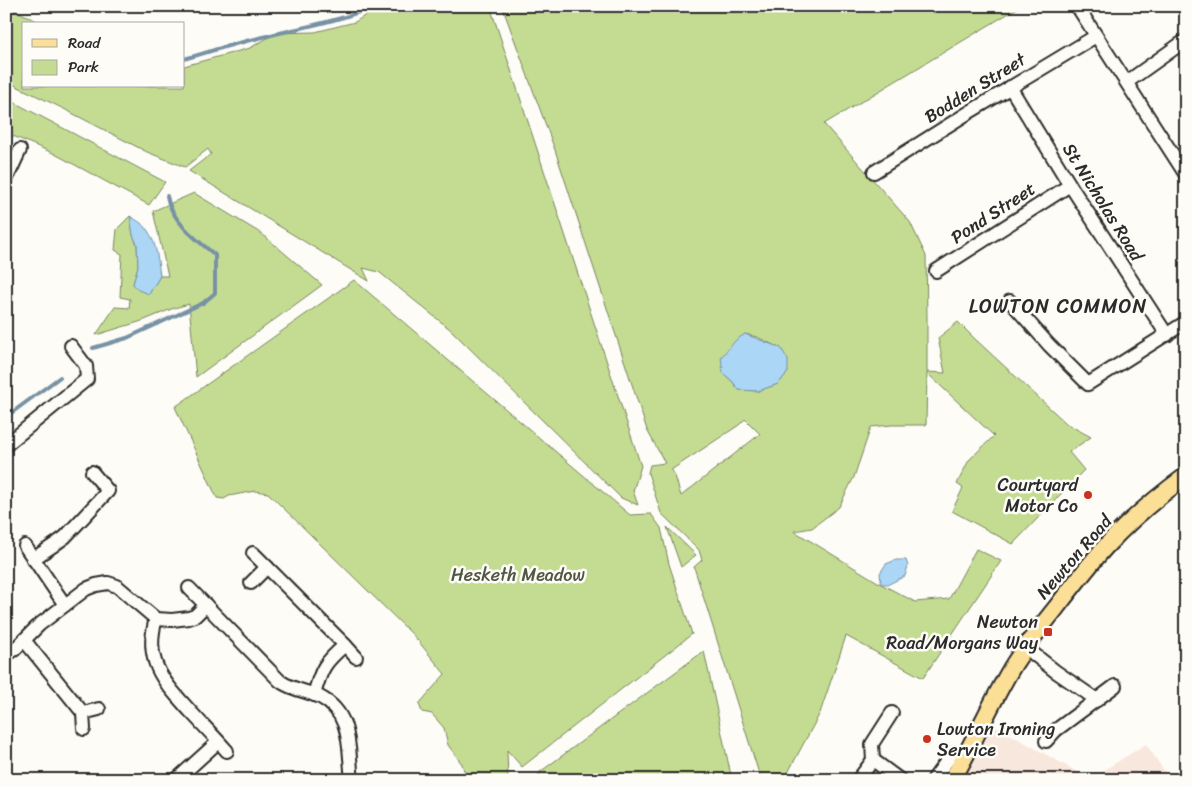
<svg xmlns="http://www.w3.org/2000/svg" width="1192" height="786" font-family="Sriracha,sans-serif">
  <rect width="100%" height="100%" fill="#fdfcf7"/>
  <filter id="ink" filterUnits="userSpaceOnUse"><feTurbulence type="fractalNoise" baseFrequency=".02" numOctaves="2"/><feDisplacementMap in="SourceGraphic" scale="10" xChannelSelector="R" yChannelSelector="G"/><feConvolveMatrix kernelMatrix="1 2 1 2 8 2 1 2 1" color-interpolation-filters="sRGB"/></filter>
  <g filter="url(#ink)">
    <!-- built -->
    <path fill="#f8e7dc" d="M 995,726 L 1090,779 L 1146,744 L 1170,780 L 959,780 Z"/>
    <!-- green -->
    <g fill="#c4dc92" stroke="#78845e" fill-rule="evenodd">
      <path d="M 380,6 L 490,6 L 641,466 L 633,491 L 638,505 L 621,498 L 451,330 L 379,272 L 363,268 L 369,281 L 189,171 L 211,154 L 208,149 L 185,167 L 147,152 L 64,109 L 6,81 L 6,9 L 9,7 L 43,24 L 24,24 L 24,86 L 184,86 L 184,66 L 250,48 L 276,33 L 315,32 L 355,22 Z"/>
      <path d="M 502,6 L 1021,6 L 824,124 L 910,222 L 926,256 L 927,318 L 927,372 L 945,373 L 938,338 L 958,322 L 975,339 L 1067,424 L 1091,437 L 1069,452 L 1084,470 L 1013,544 L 952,511 L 963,488 L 957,484 L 969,460 L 994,436 L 927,373 L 926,425 L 892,425 L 871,427 L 854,477 L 839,507 L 812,528 L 794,531 L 881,584 L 915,602 L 949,599 L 976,549 L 1001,561 L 923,678 L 846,636 L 820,713 L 784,780 L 761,780 L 694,567 L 702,560 L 699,550 L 661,513 L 648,473 L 650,465 L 665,463 L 647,430 L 555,150 ZM 745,334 L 757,337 L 780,348 L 788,372 L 778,384 L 758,391 L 739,390 L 732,381 L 723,373 ZM 745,419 L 760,434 L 681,496 L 675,476 L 671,470 L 739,425 Z"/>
      <path d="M 6,98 L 165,182 L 149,205 L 53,153 L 6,133 Z"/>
      <path d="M 194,193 L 262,234 L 322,285 L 196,377 L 189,304 L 174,308 L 142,321 L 96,335 L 115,307 L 129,308 L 130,299 L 120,297 L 122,254 L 115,250 L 117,229 L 130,216 L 133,235 L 137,245 L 138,266 L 133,284 L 149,294 L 160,276 L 168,276 L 153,211 Z"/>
      <path d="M 354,280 L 630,515 L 651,514 L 661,528 L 669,564 L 692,634 L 522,767 L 507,750 L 508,780 L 467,780 L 462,764 L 448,745 L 444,728 L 432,714 L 422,712 L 419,704 L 445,674 L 414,636 L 268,493 L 255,491 L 229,496 L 224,499 L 217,498 L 175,407 Z"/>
      <path d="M 667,527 L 696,555 L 681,567 Z"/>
      <path d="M 704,651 L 732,780 L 535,780 L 540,772 Z"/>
    </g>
    <!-- water -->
    <g fill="#abd6f6" stroke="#7892a5">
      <path d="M 130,216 C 134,219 139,221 143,225 C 156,237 158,259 160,276 L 149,294 L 138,290 L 133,284 L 138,266 L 137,244 L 133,235 Z"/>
      <path d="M 745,334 L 781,348 L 788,360 L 788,372 L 778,384 L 758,391 L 739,390 L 732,381 L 723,373 L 721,357 L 736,340 Z"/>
      <path d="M 896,560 L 906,560 L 908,566 L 905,576 L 889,584 L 881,584 L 880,573 L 886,564 Z"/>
    </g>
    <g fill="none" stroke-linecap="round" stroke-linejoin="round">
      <!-- stream -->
      <g stroke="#7892a5" stroke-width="4">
        <path d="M 184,59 C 206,53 228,45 251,40 C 292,29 335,23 375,6"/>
        <path d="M 93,348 L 127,338 L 203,303 L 215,293 L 215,255 C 197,240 171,221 167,196"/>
        <path d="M 6,417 L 60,377"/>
      </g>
      <defs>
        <g id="minor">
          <path d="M 1077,6 L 1186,175"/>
          <path d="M 1127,82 L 1186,40"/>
          <path d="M 1010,87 L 1070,185 L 1167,335"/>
          <path d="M 874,172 L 968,113 L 1096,36"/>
          <path d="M 6,180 L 20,150"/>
          <path d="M 936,271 L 1070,185"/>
          <path d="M 1010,301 L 1049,345 L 1088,384 L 1186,322"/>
          <path d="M 6,445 L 87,379 L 86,366 L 71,346"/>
          <path d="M 25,546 L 65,605"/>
          <path d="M 253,553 L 345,645 C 324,663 321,669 314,695"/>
          <path d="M 33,559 L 54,545 L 65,537 L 108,491 L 92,472"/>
          <path d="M 251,583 L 267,567"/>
          <path d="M 189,588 L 280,681 C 292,690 307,691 320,697 C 353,714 348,749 352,780"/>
          <path d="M 156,619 C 143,661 164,682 190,711 C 202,724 215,737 227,751"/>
          <path d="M 24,640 L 83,713 L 84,729"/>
          <path d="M 345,645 L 356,657"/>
          <path d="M 1025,647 L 1055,671 L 1097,700"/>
          <path d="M 6,655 L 14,650 L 39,625 L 86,589 L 96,585 L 108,583 L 117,586 L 156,619 L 172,620 L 189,618 L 195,616 L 206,605"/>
          <path d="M 83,713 L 99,709"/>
          <path d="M 1046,741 L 1056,730 L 1115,686"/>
          <path d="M 873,760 L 872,744 L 892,713"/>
          <path d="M 176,780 L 218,742"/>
          <path d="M 858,780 L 873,760 L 900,780"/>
          <path d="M 933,780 L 952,754 L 965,757"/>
        </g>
        <path id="major" d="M 952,780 C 973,744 990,705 1011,669 C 1024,647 1040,628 1056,608 C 1072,587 1088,566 1106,546 C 1130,520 1157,497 1186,476"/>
      </defs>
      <!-- minor casing -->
      <use href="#minor" stroke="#2b2b2b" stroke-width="16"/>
      <!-- major casing -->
      <use href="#major" stroke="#2b2b2b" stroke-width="20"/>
      <!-- minor -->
      <use href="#minor" stroke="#fdfcf7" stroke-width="12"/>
      <!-- major -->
      <use href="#major" stroke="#fbdf96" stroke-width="16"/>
    </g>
  </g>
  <!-- markers -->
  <g fill="#c8321e" stroke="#fdfcf7" stroke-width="2">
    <circle cx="1088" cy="495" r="5"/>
    <rect x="1043" y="627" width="10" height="10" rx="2.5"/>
    <circle cx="927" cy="739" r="5"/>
  </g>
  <g text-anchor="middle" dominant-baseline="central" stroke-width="5" stroke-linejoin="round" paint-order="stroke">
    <!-- street labels -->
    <g font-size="18" fill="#2b2b2b" stroke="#fdfcf7">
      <text transform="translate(975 88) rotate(-32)">Bodden Street</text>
      <text transform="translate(1103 202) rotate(58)">St Nicholas Road</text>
      <text transform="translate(993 213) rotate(-33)">Pond Street</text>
      <text transform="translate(1074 557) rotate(-49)">Newton Road</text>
    </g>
    <!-- poi labels -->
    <g font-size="18" fill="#2b2b2b" stroke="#fdfcf7" text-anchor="end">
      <text x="1078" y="485">Courtyard<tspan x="1078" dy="21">Motor Co</tspan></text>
      <text x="1038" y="622">Newton<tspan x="1038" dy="21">Road/Morgans Way</tspan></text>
      <text x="937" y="729" text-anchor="start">Lowton Ironing<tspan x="937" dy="21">Service</tspan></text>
    </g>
    <!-- park labels -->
    <g font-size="18" fill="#515745" stroke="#fdfcf7">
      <text x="518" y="575">Hesketh Meadow</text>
    </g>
    <!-- quarter labels -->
    <g font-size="20" letter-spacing="1" fill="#2b2b2b" stroke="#fdfcf7">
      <text x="1058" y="306">LOWTON COMMON</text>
    </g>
  </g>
  <!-- margin -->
  <rect width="1192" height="786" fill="none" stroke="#fdfcf7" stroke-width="25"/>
  <rect x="12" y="12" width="1167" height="761" fill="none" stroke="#2b2b2b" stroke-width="2" filter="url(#ink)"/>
  <!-- legend -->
  <rect x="22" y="22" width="162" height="65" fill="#fdfcf7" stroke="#a9a8a5"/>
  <rect x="32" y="39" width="25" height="8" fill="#fbdf96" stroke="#a9a8a5"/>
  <text x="68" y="48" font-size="15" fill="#2b2b2b">Road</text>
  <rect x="32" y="60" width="25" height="15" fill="#c4dc92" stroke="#a9a8a5"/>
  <text x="68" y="72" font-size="15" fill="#2b2b2b">Park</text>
</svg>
